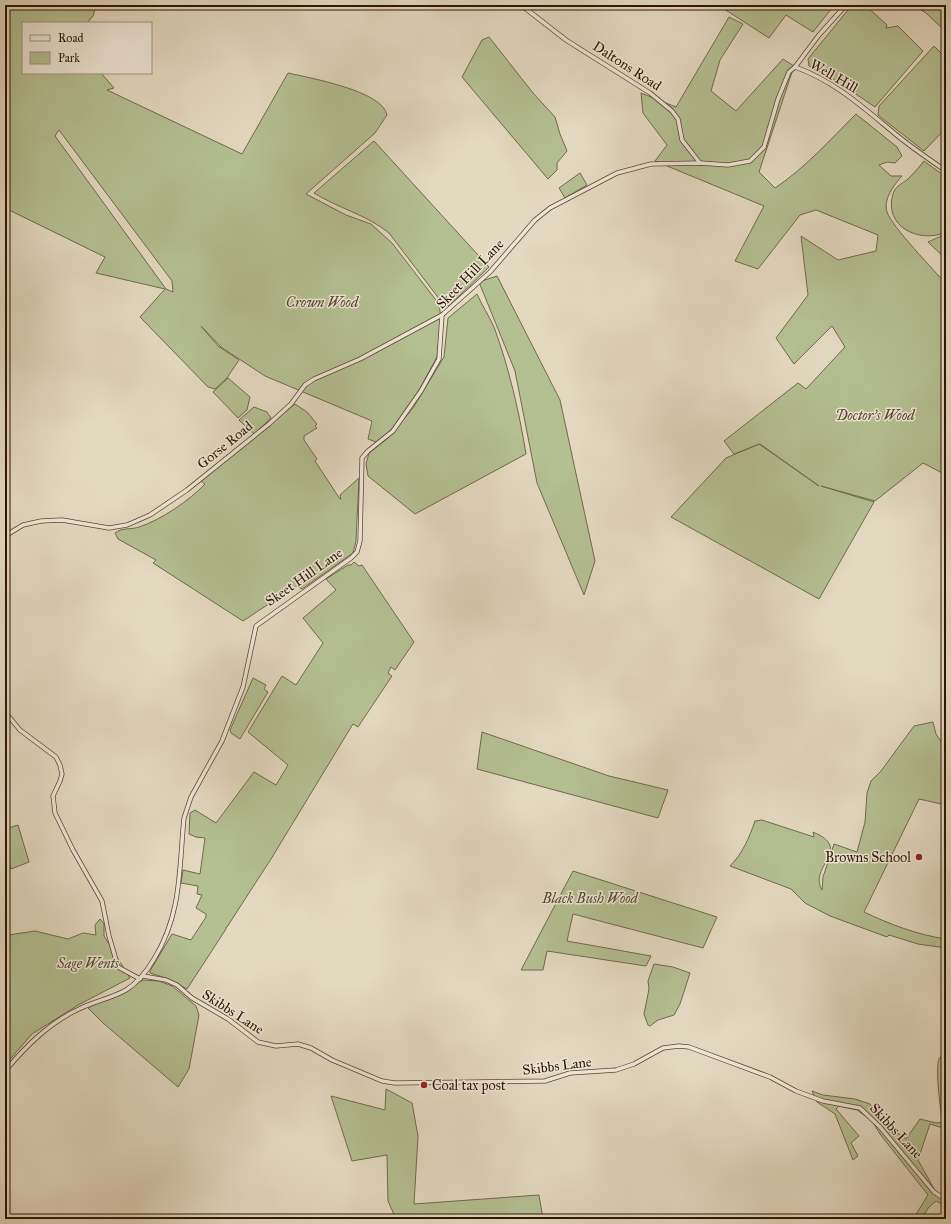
<svg xmlns="http://www.w3.org/2000/svg" width="951" height="1224" font-family="'IM FELL Great Primer',serif">
  <rect width="100%" height="100%" fill="#e3d9c0"/>
  <filter id="stains"><feTurbulence type="fractalNoise" baseFrequency=".005" numOctaves="4"/><feColorMatrix values="0 0 0 0 .2 0 0 0 0 .09 0 0 0 0 .02 0 0 0 .5 -.17"/></filter>
  <radialGradient id="worn" r=".72"><stop offset=".6" stop-color="#630" stop-opacity="0"/><stop offset="1" stop-color="#630" stop-opacity=".3"/></radialGradient>
  <!-- green -->
  <g fill="#b4bf92" stroke="#716a4a" fill-rule="evenodd">
    <path d="M 5,5 L 96,5 L 93,16 L 87,23 L 23,23 L 23,73 L 101,73 L 114,88 L 107,90 L 242,154 L 288,73 C 310,78 383,91 387,115 L 375,133 L 306,194 L 346,215 L 371,224 L 392,243 L 439,304 L 441,318 L 437,357 L 419,390 L 391,430 L 376,442 L 368,439 L 372,421 L 265,376 L 221,347 L 201,326 L 218,346 L 239,360 L 227,378 L 215,389 L 208,387 L 140,317 L 165,289 L 96,273 L 105,257 L 5,208 ZM 59,130 L 172,281 L 173,292 L 166,289 L 55,136 Z"/>
    <path d="M 718,5 L 827,5 L 832,8 L 813,32 L 786,15 L 769,38 Z"/>
    <path d="M 852,5 L 865,5 L 887,25 L 886,28 L 898,26 L 923,51 L 875,107 L 838,82 L 809,66 L 808,59 Z"/>
    <path d="M 913,5 L 946,5 L 946,30 L 943,29 L 926,13 Z"/>
    <path d="M 729,17 L 743,24 L 720,60 L 711,91 L 736,111 L 783,59 L 794,66 L 759,172 L 775,188 C 805,168 830,140 856,114 L 897,147 L 902,156 L 895,163 L 887,162 L 879,165 L 891,176 L 902,176 C 894,185 883,199 887,212 C 892,227 934,270 946,284 L 946,475 L 923,463 L 875,501 L 821,486 L 874,502 L 819,599 L 671,517 L 726,458 L 759,444 L 819,486 L 760,444 L 734,454 L 724,441 L 798,383 L 806,389 L 845,347 L 832,326 L 794,364 L 776,338 L 808,295 L 801,236 L 838,260 L 876,251 L 878,235 L 816,210 L 800,215 L 758,269 L 735,261 L 764,206 L 655,161 L 667,145 L 643,113 L 641,93 L 676,107 Z"/>
    <path d="M 489,37 L 533,93 L 555,117 L 560,134 L 567,151 L 557,163 L 557,170 L 548,179 L 462,77 L 482,40 Z"/>
    <path d="M 934,46 L 946,58 L 946,128 L 924,151 L 878,115 L 879,106 Z"/>
    <path d="M 374,141 L 489,267 L 449,306 L 440,300 L 389,233 C 367,215 338,208 314,193 Z"/>
    <path d="M 924,161 L 946,177 L 946,232 C 920,244 883,227 893,194 C 895,185 905,183 910,177 C 915,172 920,166 924,161 Z"/>
    <path d="M 580,173 L 587,185 L 565,198 L 559,188 Z"/>
    <path d="M 946,234 L 946,259 L 928,242 Z"/>
    <path d="M 497,276 L 560,400 L 595,561 L 584,595 L 537,483 L 515,371 L 479,282 Z"/>
    <path d="M 477,294 C 482,305 489,316 494,327 C 509,368 519,411 526,454 L 415,514 L 368,476 L 366,464 L 369,453 L 389,437 L 413,408 L 444,357 L 448,318 Z"/>
    <path d="M 228,378 L 250,397 L 247,410 L 238,418 L 213,392 Z"/>
    <path d="M 295,404 L 307,412 L 317,424 L 315,426 L 317,428 L 304,436 L 304,440 L 317,459 L 315,461 L 340,499 L 341,499 L 340,495 L 359,478 L 356,541 L 353,553 L 302,589 L 296,586 L 243,621 L 153,563 L 156,560 L 118,539 L 115,533 C 123,527 131,530 139,527 C 161,520 190,500 205,484 L 201,481 Z"/>
    <path d="M 254,407 L 267,412 L 271,418 L 254,434 L 239,420 Z"/>
    <path d="M 354,562 L 359,566 L 362,565 L 414,642 L 395,670 L 391,667 L 388,673 L 392,676 L 358,727 L 353,724 L 271,859 L 227,927 L 226,927 L 226,929 L 187,989 L 169,979 L 150,973 L 150,971 L 172,934 L 191,940 L 206,917 L 206,914 L 196,908 L 202,895 L 197,894 L 198,886 L 181,883 L 183,870 L 200,874 L 205,838 L 196,837 L 189,834 L 190,813 L 195,810 L 216,823 L 254,772 L 276,785 L 288,765 L 248,732 L 282,676 L 296,685 L 323,643 L 303,618 L 336,590 L 326,579 L 348,565 L 351,565 Z"/>
    <path d="M 253,678 L 266,685 L 264,689 L 268,692 L 240,739 L 231,733 L 230,730 Z"/>
    <path d="M 933,722 L 936,734 L 946,749 L 946,805 L 919,799 L 864,912 C 889,924 918,935 946,939 L 946,948 L 918,944 L 889,935 L 887,937 L 830,916 L 805,903 L 791,889 L 730,866 C 743,853 749,838 755,821 L 762,820 L 814,837 L 813,832 C 854,849 808,866 822,890 L 823,877 L 834,844 L 857,852 L 865,822 L 867,793 L 871,781 L 881,771 L 914,726 Z"/>
    <path d="M 482,732 L 609,776 L 668,790 L 658,818 L 477,769 Z"/>
    <path d="M 18,825 L 29,862 L 11,869 L 5,852 L 5,829 Z"/>
    <path d="M 573,871 L 717,917 L 703,948 L 573,914 L 567,941 L 651,956 L 646,966 L 547,951 L 543,970 L 521,970 Z"/>
    <path d="M 100,919 L 104,924 L 104,936 L 130,978 L 78,1005 L 32,1034 L 5,1065 L 5,933 L 8,935 L 35,931 L 68,939 L 83,933 L 96,935 L 95,925 Z"/>
    <path d="M 654,964 L 673,967 L 690,973 L 680,1004 L 674,1015 L 658,1020 L 650,1026 L 648,1025 L 644,1014 L 649,989 L 648,981 Z"/>
    <path d="M 143,980 L 159,981 L 172,986 L 196,1006 L 199,1015 L 189,1069 L 178,1087 L 103,1023 L 88,1008 Z"/>
    <path d="M 940,1057 L 946,1058 L 944,1089 L 946,1126 L 943,1128 L 930,1124 L 918,1160 L 938,1196 L 946,1200 L 946,1206 L 936,1201 L 929,1207 L 921,1219 L 910,1219 L 915,1216 L 928,1195 L 880,1134 L 872,1121 L 857,1110 L 839,1106 L 836,1109 L 859,1136 L 851,1143 L 858,1156 L 853,1160 L 835,1114 L 817,1102 L 812,1091 L 823,1095 L 855,1099 L 870,1104 L 881,1121 L 906,1139 L 920,1119 L 936,1123 L 942,1122 C 941,1110 934,1065 940,1057 Z"/>
    <path d="M 386,1089 L 412,1103 L 418,1136 L 414,1204 L 539,1195 L 543,1219 L 396,1219 L 388,1201 L 387,1155 L 352,1161 L 331,1096 L 385,1110 Z"/>
  </g>
  <g fill="none" stroke-linecap="round" stroke-linejoin="round">
    <defs>
      <g id="minor">
        <path d="M 521,5 L 566,40 L 650,93 L 672,111 L 678,119 L 682,140 L 700,163"/>
        <path d="M 795,67 L 819,35 L 846,5"/>
        <path d="M 5,536 L 23,525 L 41,521 L 62,520 L 109,528 L 127,525 L 150,515 L 187,490 L 269,424 L 291,404 L 305,385 L 314,379 L 360,359 L 442,315 L 490,272 L 535,220 L 550,208 L 617,173 L 651,164 L 700,163 L 728,165 L 750,161 L 764,147 L 778,99 L 789,72 L 795,67 C 837,82 866,110 899,137 C 914,149 930,160 946,171"/>
        <path d="M 5,712 L 20,730 L 56,757 L 60,765 L 62,774 L 60,781 L 53,796 L 55,813 L 73,850 L 102,901 L 109,936 L 118,967 L 140,979"/>
        <path d="M 143,976 L 166,980 L 177,985 L 192,998 L 228,1019 L 258,1042 L 276,1046 L 298,1044 L 311,1048 L 332,1060 L 382,1081 L 395,1083 L 545,1081 L 570,1073 L 616,1070 L 634,1064 L 663,1048 L 679,1046 L 689,1047 L 770,1077 L 796,1091 L 823,1101 L 860,1108 L 880,1127 L 934,1192 L 946,1200"/>
        <path d="M 5,1071 C 27,1045 50,1022 81,1008 C 96,1001 112,998 126,990 C 139,982 147,971 154,959 C 182,914 179,868 184,818 L 191,797 L 222,741 L 243,687 L 256,626 L 351,558 L 357,552 L 360,541 L 362,458 L 368,451 L 393,431 L 421,391 L 439,359 L 442,315"/>
      </g>
    </defs>
    <!-- minor casing -->
    <use href="#minor" stroke="#5b4631" stroke-width="5"/>
    <!-- minor -->
    <use href="#minor" stroke="#ede6d6" stroke-width="3.5"/>
  </g>
  <!-- markers -->
  <g fill="#8f2418" stroke="#ede6d6" stroke-width="1.5">
    <circle cx="919" cy="857" r="4"/>
    <circle cx="424" cy="1085" r="4"/>
  </g>
  <g text-anchor="middle" dominant-baseline="central" stroke-width="3" stroke-linejoin="round" paint-order="stroke">
    <!-- street labels -->
    <g font-size="14" fill="#2e1501" stroke="#ede6d6">
      <text transform="translate(627 66) rotate(33)">Daltons Road</text>
      <text transform="translate(834 76) rotate(30)">Well Hill</text>
      <text transform="translate(470 274) rotate(-46)">Skeet Hill Lane</text>
      <text transform="translate(225 445) rotate(-39)">Gorse Road</text>
      <text transform="translate(304 577) rotate(-35)">Skeet Hill Lane</text>
      <text transform="translate(233 1012) rotate(33)">Skibbs Lane</text>
      <text transform="translate(557 1066) rotate(-7)">Skibbs Lane</text>
      <text transform="translate(896 1131) rotate(47)">Skibbs Lane</text>
    </g>
    <!-- park labels -->
    <g font-size="14" font-style="italic" fill="#56482c" stroke="#ede6d6">
      <text x="322" y="302">Crown Wood</text>
      <text x="875" y="415">Doctor's Wood</text>
      <text x="590" y="898">Black Bush Wood</text>
      <text x="88" y="963">Sage Wents</text>
    </g>
    <!-- poi labels -->
    <g font-size="14" fill="#2e1501" stroke="#ede6d6" text-anchor="end">
      <text x="911" y="857">Browns School</text>
      <text x="432" y="1085" text-anchor="start">Coal tax post</text>
    </g>
  </g>
  <!-- margin -->
  <rect width="951" height="1224" fill="none" stroke="#e3d9c0" stroke-width="20"/>
  <rect x="6" y="6" width="939" height="1212" fill="none" stroke="#2e1501" stroke-width="2"/>
  <rect x="10" y="10" width="931" height="1204" fill="none" stroke="#2e1501"/>
  <!-- legend -->
  <rect x="22" y="22" width="130" height="52" fill="#ede6d6" stroke="#a19281"/>
  <rect x="30" y="35" width="20" height="6" fill="#ede6d6" stroke="#a19281"/>
  <text x="58" y="42" font-size="12" fill="#2e1501">Road</text>
  <rect x="30" y="52" width="20" height="12" fill="#b4bf92" stroke="#a19281"/>
  <text x="58" y="62" font-size="12" fill="#2e1501">Park</text>
  <rect width="100%" height="100%" filter="url(#stains)"/>
  <rect width="100%" height="100%" fill="url(#worn)"/>
</svg>
